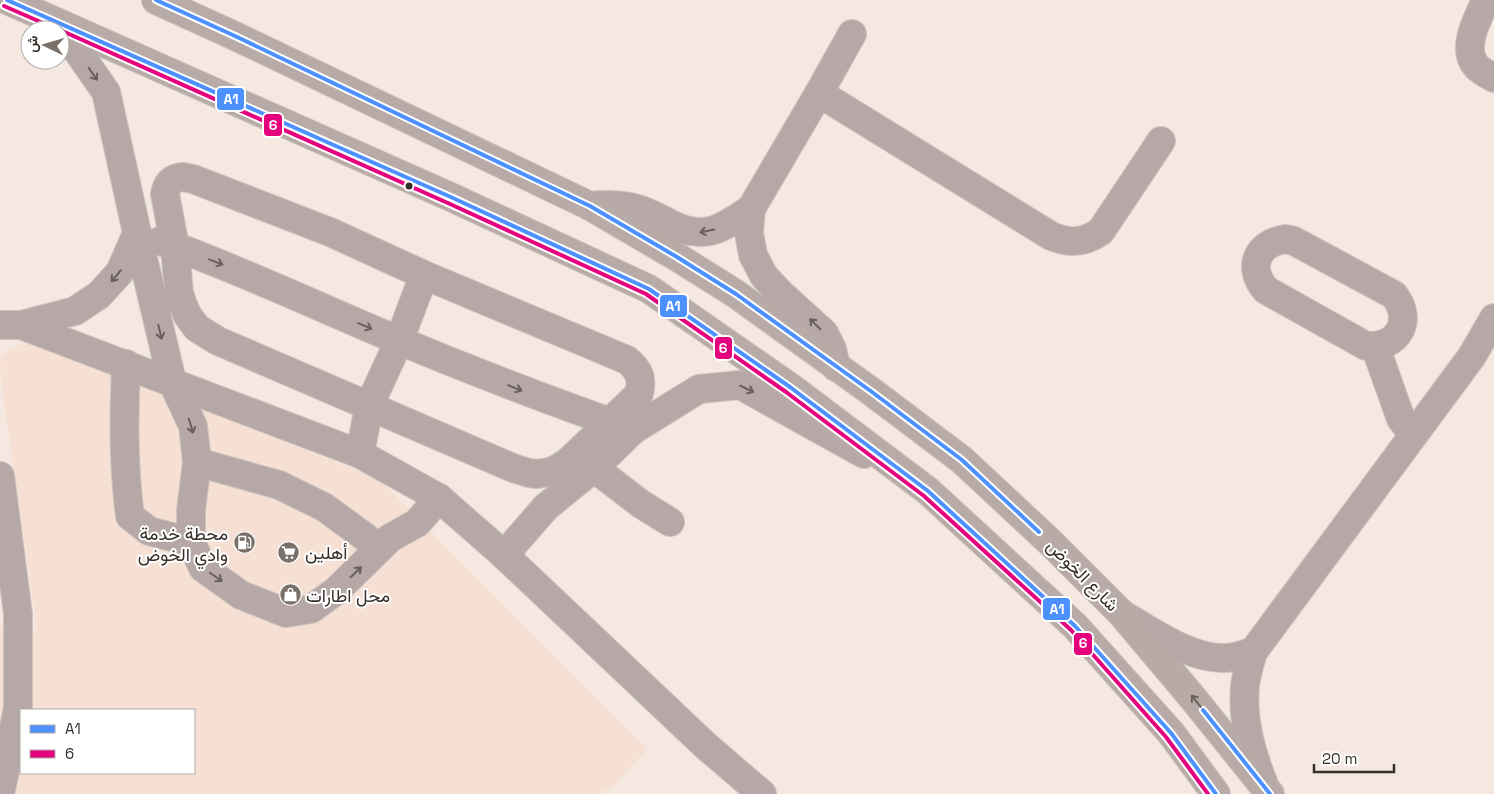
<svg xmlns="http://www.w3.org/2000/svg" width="1494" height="794" font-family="'Space Grotesk',Vazirmatn,sans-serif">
  <rect width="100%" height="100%" fill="#f4e8e1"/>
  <!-- built -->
  <path fill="#f6e0d4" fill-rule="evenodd" d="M 33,338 L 380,480 L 647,749 L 615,785 L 599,794 L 0,794 L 0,625 L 37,630 L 1,381 L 0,359 L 7,351 ZM 21,710 L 194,710 L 194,773 L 21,773 Z"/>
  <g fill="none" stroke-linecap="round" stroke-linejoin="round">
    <defs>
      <g id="minor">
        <path d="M 1486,0 C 1478,18 1460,49 1477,67 C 1481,71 1489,75 1494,78"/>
        <path d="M 819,93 L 1051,236 C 1070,244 1085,243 1101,231 L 1161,141"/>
        <path d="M 183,177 L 193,179 L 330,232 L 424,275 L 627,360 C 639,370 643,378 639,394 L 568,462 L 557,469 L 549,472 L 537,474 L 529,473 L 513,468 L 218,341 L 197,328 L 188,316 L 183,305 L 179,293 L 175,247 L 165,194 C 167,183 172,178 183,177 Z"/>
        <path d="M 590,206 C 609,204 628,204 646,212 C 669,221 683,236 710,231 C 722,229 740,216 751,209"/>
        <path d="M 137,233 L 172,381 L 193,426 L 197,462 L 191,510 L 191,542 L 203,568 L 241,595 L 286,613 L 311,609 L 336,591 L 390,538 L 417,523 L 439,498"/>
        <path d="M 1285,239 L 1294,241 L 1394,295 C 1414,321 1398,348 1366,346 L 1266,290 C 1247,268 1256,244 1285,239 Z"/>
        <path d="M 160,241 C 242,270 320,308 400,341 C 477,373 555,403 633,430"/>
        <path d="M 0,325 L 21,325 L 75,311 L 99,295 L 120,272 L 137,233 L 106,92 L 76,49 L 60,39"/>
        <path d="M 21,325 L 360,454 L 439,498 L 504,555 L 706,746 L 762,794"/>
        <path d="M 1375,346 L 1401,419 L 1413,434"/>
        <path d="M 126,364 C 124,415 123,465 130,516 L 149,531 L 191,542"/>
        <path d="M 836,367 L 832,349 L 824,333 L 780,293 L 764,276 L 753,255 L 749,233 L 751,209 L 819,93 L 852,34"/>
        <path d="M 360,454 L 369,406 L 399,341 L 424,275"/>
        <path d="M 197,462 L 279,485 L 324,507 L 380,548"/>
        <path d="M 594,468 L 641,504 L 670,522"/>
        <path d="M 0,476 L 18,614 L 18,708 L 0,794"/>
        <path d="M 504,555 L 546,507 L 594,468 L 633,430 L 699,389 L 740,385 L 864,454"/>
        <path d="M 1125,616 C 1153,632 1192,660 1226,658 C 1235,658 1244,654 1253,652"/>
        <path d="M 1263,782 C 1251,751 1242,720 1245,686 C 1246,675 1250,663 1253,652 L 1472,356 L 1494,318"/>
      </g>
      <g id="major">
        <path d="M 7,0 L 453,198 L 649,289 L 790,387 L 928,491 L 1075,626 L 1171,733 L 1216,794"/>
        <path d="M 156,0 L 235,36 L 590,206 L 677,257 L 736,294 L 872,392 L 962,460 L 1051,543 L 1122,614 L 1192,697 L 1270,794"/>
      </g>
    </defs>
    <!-- minor casing -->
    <use href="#minor" stroke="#cdc4be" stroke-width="30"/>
    <!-- major casing -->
    <use href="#major" stroke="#cdc4be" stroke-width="30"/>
    <!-- minor -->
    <use href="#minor" stroke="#b6a8a6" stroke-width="28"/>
    <!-- major -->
    <use href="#major" stroke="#b8aaa6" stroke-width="28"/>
    <defs>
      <g id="bus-1">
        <path d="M 7,0 L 453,198 L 649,289 L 790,387 L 928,491 L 1075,626 L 1171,733 L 1216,794"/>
        <path d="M 156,0 L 235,36 L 590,206 L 677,257 L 736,294 L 872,392 L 962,460 L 1039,532"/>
        <path d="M 1203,710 L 1270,794"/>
      </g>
      <g id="bus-2">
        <path d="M 4,6 L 59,30"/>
        <path d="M 60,30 L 450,204 L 646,294 L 786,392 L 924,496 L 1071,630 L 1166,737 L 1208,794"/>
      </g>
    </defs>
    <!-- bus-1 casing -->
    <use href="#bus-1" stroke="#fff" stroke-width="8"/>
    <!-- bus-2 casing -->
    <use href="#bus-2" stroke="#fff" stroke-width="8"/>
    <!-- bus-1 -->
    <use href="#bus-1" stroke="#4c91ff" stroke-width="4"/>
    <!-- bus-2 -->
    <use href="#bus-2" stroke="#e5007d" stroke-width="4"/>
  </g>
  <!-- one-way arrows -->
  <defs><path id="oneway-shaft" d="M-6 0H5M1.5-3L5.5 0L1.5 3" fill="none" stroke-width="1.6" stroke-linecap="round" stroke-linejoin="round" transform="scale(1.25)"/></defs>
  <g stroke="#6a5f5c">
    <use href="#oneway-shaft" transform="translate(93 74) rotate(55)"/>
    <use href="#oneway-shaft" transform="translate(707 231) rotate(168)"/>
    <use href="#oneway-shaft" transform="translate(216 262) rotate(21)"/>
    <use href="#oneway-shaft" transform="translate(116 276) rotate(130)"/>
    <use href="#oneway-shaft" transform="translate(815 324) rotate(-135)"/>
    <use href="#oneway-shaft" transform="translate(365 326) rotate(23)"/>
    <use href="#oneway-shaft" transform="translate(160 332) rotate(77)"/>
    <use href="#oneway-shaft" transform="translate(515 388) rotate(22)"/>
    <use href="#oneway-shaft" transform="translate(747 389) rotate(26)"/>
    <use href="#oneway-shaft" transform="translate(191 426) rotate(73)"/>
    <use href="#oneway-shaft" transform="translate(356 572) rotate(-44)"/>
    <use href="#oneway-shaft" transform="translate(216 577) rotate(35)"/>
  </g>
  <use stroke="#6b605c" href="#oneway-shaft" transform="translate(1196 701) rotate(-129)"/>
  <!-- icons -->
  <defs>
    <symbol id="fuel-disc" viewBox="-11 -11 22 22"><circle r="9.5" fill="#79706a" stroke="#fff"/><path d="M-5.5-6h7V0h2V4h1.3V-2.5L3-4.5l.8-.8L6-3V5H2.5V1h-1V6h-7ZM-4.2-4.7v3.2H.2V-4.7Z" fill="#fff"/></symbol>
    <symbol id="supermarket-disc" viewBox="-11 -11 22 22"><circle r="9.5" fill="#79706a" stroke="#fff"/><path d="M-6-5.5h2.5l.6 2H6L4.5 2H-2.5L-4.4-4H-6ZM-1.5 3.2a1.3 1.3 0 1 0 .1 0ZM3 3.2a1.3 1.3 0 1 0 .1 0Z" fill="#fff"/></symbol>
    <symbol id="shop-disc" viewBox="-11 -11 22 22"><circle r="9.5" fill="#79706a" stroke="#fff"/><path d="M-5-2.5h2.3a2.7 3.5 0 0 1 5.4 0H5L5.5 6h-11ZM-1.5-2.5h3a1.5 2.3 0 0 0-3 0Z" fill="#fff"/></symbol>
  </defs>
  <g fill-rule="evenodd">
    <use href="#fuel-disc" x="232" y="530" width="25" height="25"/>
    <use href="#supermarket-disc" x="276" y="540" width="25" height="25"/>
    <use href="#shop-disc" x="278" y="582" width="25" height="25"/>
  </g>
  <!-- markers -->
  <circle fill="#372f2a" stroke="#fff" stroke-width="2" cx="409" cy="186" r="4.5"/>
  <g text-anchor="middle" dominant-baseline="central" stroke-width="4" stroke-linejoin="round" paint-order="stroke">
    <!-- poi labels -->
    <g font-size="18" fill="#372f2a" stroke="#fff" text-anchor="start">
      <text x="228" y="533" text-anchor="end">محطة خدمة<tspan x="228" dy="21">وادي الخوض</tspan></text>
      <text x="305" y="552">أهلين</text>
      <text x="306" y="595">محل اطارات</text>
    </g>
    <!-- street labels -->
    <g font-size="18" fill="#372f2a" stroke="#fff">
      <text transform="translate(1083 575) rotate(45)">شارع الخوض</text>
    </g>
  </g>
  <g stroke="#fff" stroke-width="2">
    <rect x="216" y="87" width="29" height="24" rx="5" fill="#4c91ff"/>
    <rect x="263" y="113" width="20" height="24" rx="5" fill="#e5007d"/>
    <rect x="659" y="294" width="29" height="24" rx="5" fill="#4c91ff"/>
    <rect x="714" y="336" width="19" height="24" rx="5" fill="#e5007d"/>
    <rect x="1042" y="597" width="29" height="24" rx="5" fill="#4c91ff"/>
    <rect x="1073" y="632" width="20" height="24" rx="5" fill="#e5007d"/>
  </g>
  <g font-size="14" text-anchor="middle" font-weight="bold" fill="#fff">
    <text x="231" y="104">A1</text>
    <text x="273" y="130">6</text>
    <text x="673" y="311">A1</text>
    <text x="723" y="353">6</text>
    <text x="1057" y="614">A1</text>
    <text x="1083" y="648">6</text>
  </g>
  <!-- legend -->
  <rect x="20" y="709" width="175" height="65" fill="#ffffff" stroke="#afacaa"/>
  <rect x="30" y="725" width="25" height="8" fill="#4c91ff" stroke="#afacaa"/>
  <text x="65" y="734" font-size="15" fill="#372f2a">A1</text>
  <rect x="30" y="750" width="25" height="8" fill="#e5007d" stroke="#afacaa"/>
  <text x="65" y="759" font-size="15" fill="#372f2a">6</text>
  <!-- north arrow -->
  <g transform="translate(45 45) rotate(275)"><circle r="24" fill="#ffffff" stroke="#afacaa"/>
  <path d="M0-4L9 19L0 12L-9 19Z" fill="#79706a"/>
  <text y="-8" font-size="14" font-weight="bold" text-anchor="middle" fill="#372f2a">ش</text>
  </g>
  <!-- scale -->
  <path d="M1314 764v8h80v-8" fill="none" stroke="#372f2a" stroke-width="2.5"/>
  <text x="1322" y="764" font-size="15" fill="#372f2a" stroke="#ffffff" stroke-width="4" paint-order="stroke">20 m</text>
</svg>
